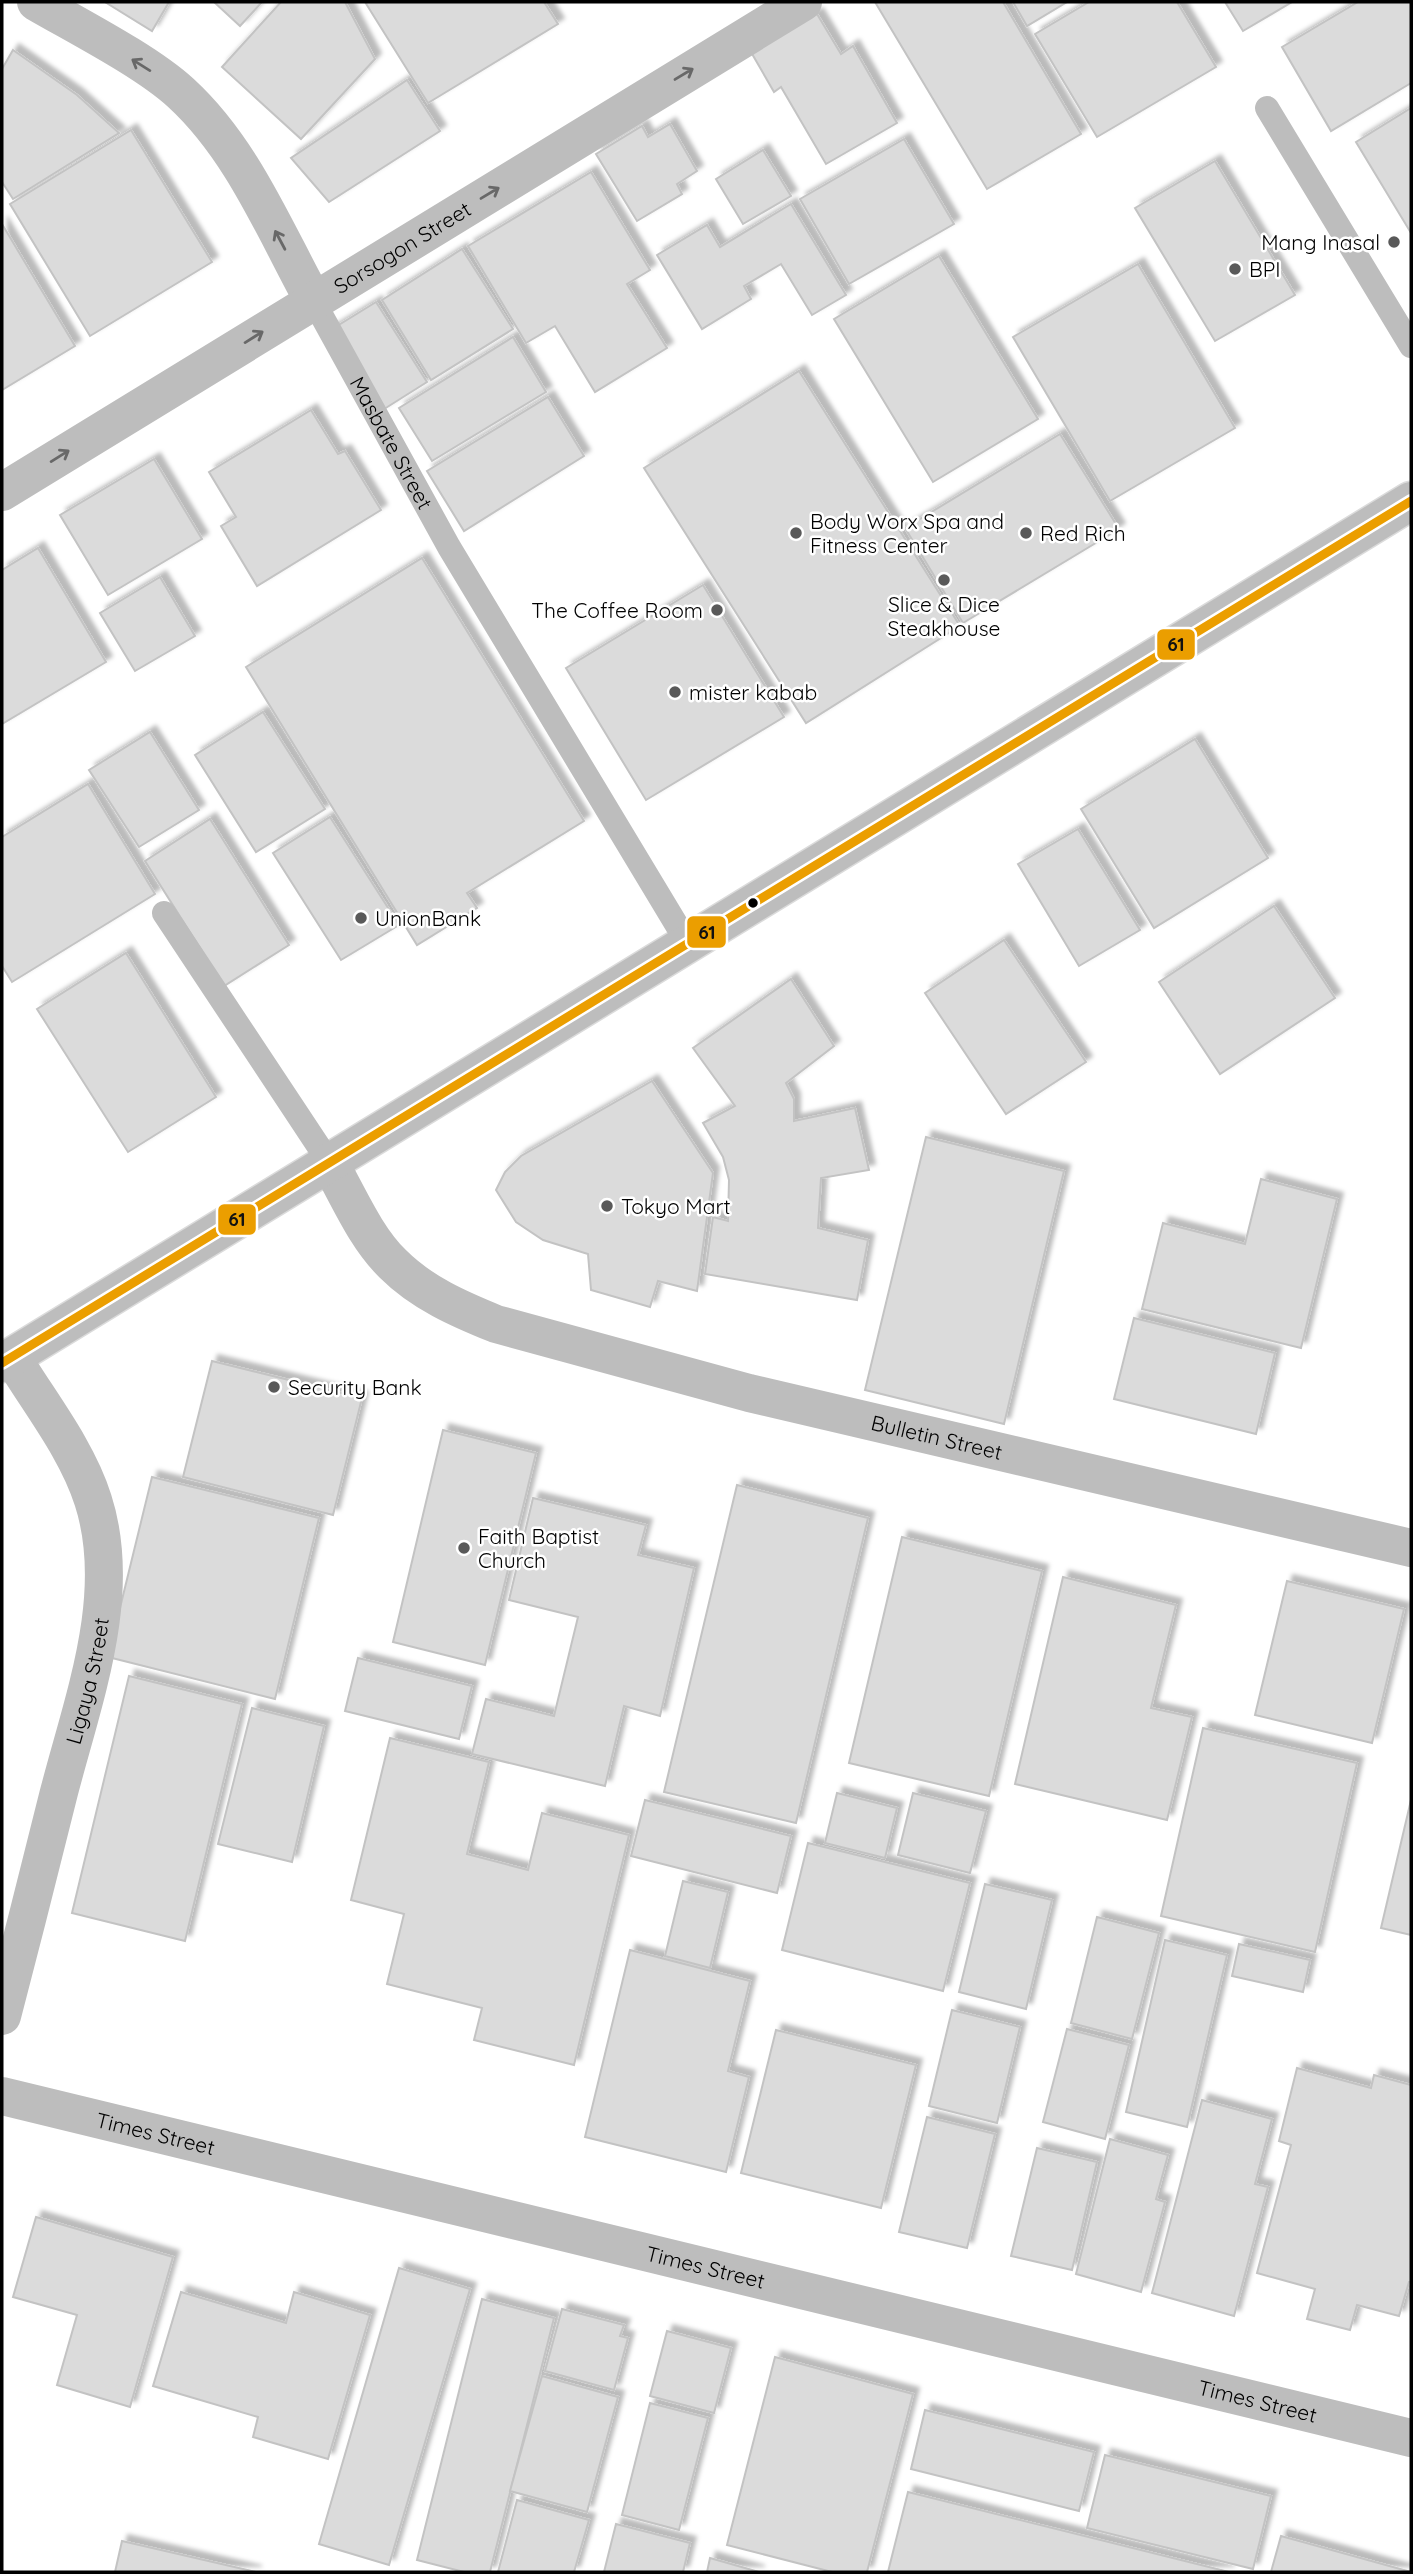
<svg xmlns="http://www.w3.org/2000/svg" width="1413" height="2574" font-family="Quicksand,sans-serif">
  <defs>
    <filter id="shadow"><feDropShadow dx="6" dy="-6" stdDeviation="2" flood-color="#0004"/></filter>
  </defs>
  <rect width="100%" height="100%" fill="#fff"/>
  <!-- building -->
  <g fill="#dbdbdb" stroke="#c3c3c3" stroke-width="2" filter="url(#shadow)">
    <path d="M 105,2 L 169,2 L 152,31 Z"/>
    <path d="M 214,2 L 262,2 L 240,26 Z"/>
    <path d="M 281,2 L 345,2 L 375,59 L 301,139 L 222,67 Z"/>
    <path d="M 365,2 L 544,2 L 558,24 L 428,103 Z"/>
    <path d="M 875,2 L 1003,2 L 1081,134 L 987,189 Z"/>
    <path d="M 1013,2 L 1067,2 L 1027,26 Z"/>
    <path d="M 1089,2 L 1177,2 L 1216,67 L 1097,137 L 1035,34 Z"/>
    <path d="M 1225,2 L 1292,2 L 1243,31 Z"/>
    <path d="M 1358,2 L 1411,2 L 1411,83 L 1331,131 L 1282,47 Z"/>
    <path d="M 817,14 L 841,54 L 853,46 L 897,123 L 826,164 L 781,87 L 774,92 L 751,52 Z"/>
    <path d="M 13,50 L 77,95 L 119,133 L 13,199 L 2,182 L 2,69 Z"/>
    <path d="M 407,80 L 440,131 L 329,202 L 291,158 Z"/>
    <path d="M 1411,108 L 1411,233 L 1356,142 Z"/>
    <path d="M 670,124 L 697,171 L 677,184 L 682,194 L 637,221 L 596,154 L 642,126 L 648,137 Z"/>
    <path d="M 131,130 L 212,262 L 90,336 L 10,204 Z"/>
    <path d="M 904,139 L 954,224 L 849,284 L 800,199 Z"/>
    <path d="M 763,150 L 791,196 L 743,224 L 716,179 Z"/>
    <path d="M 1215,161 L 1295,295 L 1215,341 L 1135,208 Z"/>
    <path d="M 591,172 L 650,270 L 627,284 L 667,348 L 595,392 L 555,326 L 526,343 L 468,246 Z"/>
    <path d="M 791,204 L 846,295 L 812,315 L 781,264 L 744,286 L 751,299 L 702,329 L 657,255 L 707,225 L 720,247 Z"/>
    <path d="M 2,224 L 75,346 L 2,390 Z"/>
    <path d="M 462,249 L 513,329 L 431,380 L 382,300 Z"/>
    <path d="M 939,256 L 1038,419 L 933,482 L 834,319 Z"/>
    <path d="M 1138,264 L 1235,428 L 1110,501 L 1013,337 Z"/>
    <path d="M 376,302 L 427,382 L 381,411 L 329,331 Z"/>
    <path d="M 513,337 L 546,392 L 432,461 L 399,408 Z"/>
    <path d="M 799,371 L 960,626 L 806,723 L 644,468 Z"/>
    <path d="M 548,397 L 584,456 L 464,531 L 427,471 Z"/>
    <path d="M 311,410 L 338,454 L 345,451 L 381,510 L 257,586 L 221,526 L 236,517 L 209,472 Z"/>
    <path d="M 1060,434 L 1119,529 L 963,623 L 905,528 Z"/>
    <path d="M 154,459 L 202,539 L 108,595 L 60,515 Z"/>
    <path d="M 38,548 L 106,662 L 2,724 L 2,570 Z"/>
    <path d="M 422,558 L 584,821 L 467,893 L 477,908 L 417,945 L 246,667 Z"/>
    <path d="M 160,577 L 195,636 L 135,671 L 100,613 Z"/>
    <path d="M 703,585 L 784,717 L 646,800 L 566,668 Z"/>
    <path d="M 263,712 L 325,809 L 256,852 L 195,755 Z"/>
    <path d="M 150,732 L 199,810 L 139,847 L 89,770 Z"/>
    <path d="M 1195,739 L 1268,858 L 1154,928 L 1081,809 Z"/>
    <path d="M 88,784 L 155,894 L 12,982 L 2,966 L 2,837 Z"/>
    <path d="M 330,817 L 399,925 L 341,960 L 273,853 Z"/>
    <path d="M 210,819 L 289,945 L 224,986 L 145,861 Z"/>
    <path d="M 1078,829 L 1140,930 L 1079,966 L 1018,864 Z"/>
    <path d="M 1274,906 L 1335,998 L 1220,1074 L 1159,982 Z"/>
    <path d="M 1004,940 L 1086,1062 L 1006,1114 L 925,993 Z"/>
    <path d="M 126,953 L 216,1097 L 128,1152 L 37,1009 Z"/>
    <path d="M 791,979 L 834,1046 L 786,1083 L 794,1099 L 794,1121 L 855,1108 L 869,1170 L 821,1178 L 818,1228 L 868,1240 L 857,1300 L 705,1274 L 713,1217 L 728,1221 L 729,1180 L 723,1157 L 703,1123 L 735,1106 L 693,1048 Z"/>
    <path d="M 652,1081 L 713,1173 L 697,1291 L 658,1281 L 650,1307 L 591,1290 L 588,1254 L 543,1240 L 516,1222 L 496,1190 L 505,1172 L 521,1156 Z"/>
    <path d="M 926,1137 L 1064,1171 L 1004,1424 L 865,1390 Z"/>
    <path d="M 1261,1179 L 1337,1199 L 1301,1348 L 1142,1309 L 1163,1223 L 1245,1244 Z"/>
    <path d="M 1134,1318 L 1275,1353 L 1256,1434 L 1114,1399 Z"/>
    <path d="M 212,1361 L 362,1398 L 333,1515 L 183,1477 Z"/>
    <path d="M 443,1430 L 536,1453 L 485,1665 L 393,1642 Z"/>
    <path d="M 152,1477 L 319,1518 L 275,1699 L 108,1657 Z"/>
    <path d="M 737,1485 L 868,1518 L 796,1823 L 664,1792 Z"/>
    <path d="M 533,1498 L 646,1525 L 638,1555 L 694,1568 L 660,1716 L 624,1706 L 605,1786 L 472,1754 L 486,1699 L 554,1716 L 578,1617 L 509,1600 Z"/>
    <path d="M 902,1537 L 1042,1571 L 989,1796 L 849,1763 Z"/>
    <path d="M 1063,1577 L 1176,1605 L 1151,1708 L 1192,1717 L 1167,1820 L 1015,1784 Z"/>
    <path d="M 1287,1581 L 1404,1609 L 1372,1743 L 1255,1715 Z"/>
    <path d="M 358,1658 L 472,1686 L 459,1739 L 345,1711 Z"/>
    <path d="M 129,1676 L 242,1704 L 185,1941 L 72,1913 Z"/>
    <path d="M 252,1708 L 324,1726 L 292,1862 L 218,1844 Z"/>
    <path d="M 1203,1728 L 1357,1763 L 1315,1952 L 1161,1916 Z"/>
    <path d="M 390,1738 L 489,1762 L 467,1854 L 528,1870 L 542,1813 L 629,1835 L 574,2065 L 474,2040 L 482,2008 L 387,1984 L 404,1914 L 351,1900 Z"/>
    <path d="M 837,1793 L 897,1808 L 885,1858 L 825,1843 Z"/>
    <path d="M 913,1793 L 986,1811 L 970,1873 L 898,1855 Z"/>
    <path d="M 645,1800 L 791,1836 L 777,1893 L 631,1856 Z"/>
    <path d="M 1411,1800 L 1411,1935 L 1381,1928 Z"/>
    <path d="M 808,1843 L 970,1883 L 943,1991 L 782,1950 Z"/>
    <path d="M 683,1881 L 728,1892 L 710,1968 L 665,1956 Z"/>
    <path d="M 985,1884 L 1052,1900 L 1026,2009 L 959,1992 Z"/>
    <path d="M 1097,1917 L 1159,1933 L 1132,2039 L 1071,2023 Z"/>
    <path d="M 1165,1940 L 1227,1955 L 1187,2127 L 1126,2112 Z"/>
    <path d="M 1239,1944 L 1310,1960 L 1303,1992 L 1232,1976 Z"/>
    <path d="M 630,1950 L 750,1981 L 728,2071 L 749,2077 L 726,2172 L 585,2137 Z"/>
    <path d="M 952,2010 L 1020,2027 L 997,2123 L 929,2106 Z"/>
    <path d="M 1067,2029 L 1129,2045 L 1105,2139 L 1043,2122 Z"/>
    <path d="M 776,2030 L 916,2065 L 881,2208 L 741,2173 Z"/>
    <path d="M 1297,2068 L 1371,2088 L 1374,2075 L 1411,2085 L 1411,2282 L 1409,2282 L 1399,2316 L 1357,2305 L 1350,2330 L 1307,2319 L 1315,2289 L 1257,2273 L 1291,2145 L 1279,2141 Z"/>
    <path d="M 1202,2100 L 1272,2119 L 1255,2184 L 1268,2187 L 1234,2316 L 1152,2293 Z"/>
    <path d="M 927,2117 L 995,2134 L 967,2248 L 899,2232 Z"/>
    <path d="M 1110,2139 L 1168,2155 L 1156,2199 L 1165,2202 L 1141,2292 L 1076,2274 Z"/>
    <path d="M 1037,2148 L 1097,2162 L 1072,2270 L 1011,2256 Z"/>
    <path d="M 36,2217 L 173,2257 L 130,2407 L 57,2385 L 77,2315 L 13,2297 Z"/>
    <path d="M 399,2268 L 470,2289 L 389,2565 L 319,2544 Z"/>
    <path d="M 181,2292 L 286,2323 L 294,2292 L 370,2315 L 328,2459 L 253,2437 L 258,2417 L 153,2386 Z"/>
    <path d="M 482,2299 L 554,2318 L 490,2572 L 464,2572 L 417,2560 Z"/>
    <path d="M 562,2309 L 624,2325 L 620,2336 L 628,2338 L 614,2390 L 545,2371 Z"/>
    <path d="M 667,2331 L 731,2348 L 714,2413 L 650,2396 Z"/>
    <path d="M 775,2357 L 913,2394 L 867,2572 L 832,2572 L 727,2545 Z"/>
    <path d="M 542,2376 L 618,2397 L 587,2512 L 510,2491 Z"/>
    <path d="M 650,2403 L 708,2418 L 679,2530 L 622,2515 Z"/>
    <path d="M 925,2410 L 1094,2452 L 1079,2511 L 911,2469 Z"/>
    <path d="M 1105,2455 L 1271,2496 L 1253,2569 L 1087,2528 Z"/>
    <path d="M 908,2492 L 1229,2572 L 888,2572 Z"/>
    <path d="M 517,2500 L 589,2520 L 574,2572 L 498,2572 Z"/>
    <path d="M 616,2524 L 690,2543 L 683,2572 L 604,2572 Z"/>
    <path d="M 1281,2536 L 1411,2572 L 1271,2572 Z"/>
    <path d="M 122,2541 L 256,2572 L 115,2572 Z"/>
    <path d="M 710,2558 L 759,2572 L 707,2572 Z"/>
  </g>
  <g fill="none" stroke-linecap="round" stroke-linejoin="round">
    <defs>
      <path id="primary" d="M 2,1363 L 1411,501"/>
    </defs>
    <!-- primary casing -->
    <use href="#primary" stroke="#dbdbdb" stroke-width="41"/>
    <!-- lane -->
    <g stroke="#bdbdbd" stroke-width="24">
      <path d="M 1267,108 L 1411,346"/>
      <path id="s1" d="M 313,300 L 449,547 L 687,942"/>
      <path d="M 164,913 L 329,1162"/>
    </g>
    <!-- street -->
    <g stroke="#bdbdbd" stroke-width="38">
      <path d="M 36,2 C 79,27 146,61 181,93 C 242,149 274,229 313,300"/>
      <path id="s2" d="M 2,492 L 803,2"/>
      <path id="s3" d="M 329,1162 C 348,1195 365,1237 393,1264 C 422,1293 459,1309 496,1324 L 749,1393 L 1411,1548"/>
      <path id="s4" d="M 2,2016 C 21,1943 40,1869 58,1796 C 82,1702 124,1596 93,1500 C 77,1449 39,1402 12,1357"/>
      <path id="s5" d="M 2,2096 L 1411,2438"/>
    </g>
    <!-- primary -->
    <use href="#primary" stroke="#bdbdbd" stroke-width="38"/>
    <defs>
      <path id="bus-1" d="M 2,1363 L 1411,501"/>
    </defs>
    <!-- bus-1 casing -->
    <use href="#bus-1" stroke="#fff" stroke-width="14"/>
    <!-- bus-1 -->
    <use href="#bus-1" stroke="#eb9e00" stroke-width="9"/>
  </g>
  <!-- one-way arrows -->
  <defs><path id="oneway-shaft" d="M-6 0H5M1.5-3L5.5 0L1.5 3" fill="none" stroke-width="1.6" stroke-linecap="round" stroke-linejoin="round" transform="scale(1.75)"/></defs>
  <g stroke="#686868">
    <use href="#oneway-shaft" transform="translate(141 65) rotate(-148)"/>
    <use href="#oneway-shaft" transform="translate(684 74) rotate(-31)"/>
    <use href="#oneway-shaft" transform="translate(490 193) rotate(-31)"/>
    <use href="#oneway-shaft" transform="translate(280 240) rotate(-118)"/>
    <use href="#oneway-shaft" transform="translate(254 337) rotate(-32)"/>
    <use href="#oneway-shaft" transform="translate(60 456) rotate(-32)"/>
  </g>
  <!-- markers -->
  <g fill="#595959" stroke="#fff" stroke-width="2.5">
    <circle cx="1394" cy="242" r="7"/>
    <circle cx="1235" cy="269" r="7"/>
    <circle cx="796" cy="533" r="7"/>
    <circle cx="1026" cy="533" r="7"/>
    <circle cx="944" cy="580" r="7"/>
    <circle cx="717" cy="610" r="7"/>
    <circle cx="675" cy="692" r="7"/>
    <circle cx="361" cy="918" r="7"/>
    <circle cx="607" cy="1206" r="7"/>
    <circle cx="274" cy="1387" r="7"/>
    <circle cx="464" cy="1548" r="7"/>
  </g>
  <circle fill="#000" stroke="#fff" stroke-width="2.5" cx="753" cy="903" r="6"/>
  <g text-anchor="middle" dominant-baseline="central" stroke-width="5" stroke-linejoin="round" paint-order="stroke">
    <!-- poi labels -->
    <g font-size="21" fill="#000" stroke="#fff" text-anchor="start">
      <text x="1380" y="242" text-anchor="end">Mang Inasal</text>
      <text x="1249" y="269">BPI</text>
      <text x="810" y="521">Body Worx Spa and<tspan x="810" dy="24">Fitness Center</tspan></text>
      <text x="1040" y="533">Red Rich</text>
      <text x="944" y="604" text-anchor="middle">Slice &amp; Dice<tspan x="944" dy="24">Steakhouse</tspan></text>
      <text x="703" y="610" text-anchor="end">The Coffee Room</text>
      <text x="689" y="692">mister kabab</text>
      <text x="375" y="918">UnionBank</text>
      <text x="621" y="1206">Tokyo Mart</text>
      <text x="288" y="1387">Security Bank</text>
      <text x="478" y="1536">Faith Baptist<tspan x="478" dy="24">Church</tspan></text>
    </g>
    <!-- street labels -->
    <g font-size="21" fill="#000" stroke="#fff">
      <text stroke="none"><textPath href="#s2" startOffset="469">Sorsogon Street</textPath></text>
      <text stroke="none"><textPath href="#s1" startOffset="163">Masbate Street</textPath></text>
      <text stroke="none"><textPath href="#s3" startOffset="696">Bulletin Street</textPath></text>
      <text stroke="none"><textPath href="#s4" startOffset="346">Ligaya Street</textPath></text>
      <text stroke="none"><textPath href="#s5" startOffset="158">Times Street</textPath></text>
      <text stroke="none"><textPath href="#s5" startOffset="724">Times Street</textPath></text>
      <text stroke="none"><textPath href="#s5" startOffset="1292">Times Street</textPath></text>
    </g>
  </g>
  <g stroke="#fff" stroke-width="2.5">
    <rect x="1156" y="628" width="40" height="33" rx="7" fill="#eb9e00"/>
    <rect x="686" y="915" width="41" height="34" rx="7" fill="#eb9e00"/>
    <rect x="217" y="1203" width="40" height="33" rx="7" fill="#eb9e00"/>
  </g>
  <g font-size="19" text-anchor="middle" font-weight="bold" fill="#111">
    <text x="1176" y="651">61</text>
    <text x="707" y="939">61</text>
    <text x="237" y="1226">61</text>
  </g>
  <!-- border -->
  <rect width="1413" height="2574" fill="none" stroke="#000000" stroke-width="7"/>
</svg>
